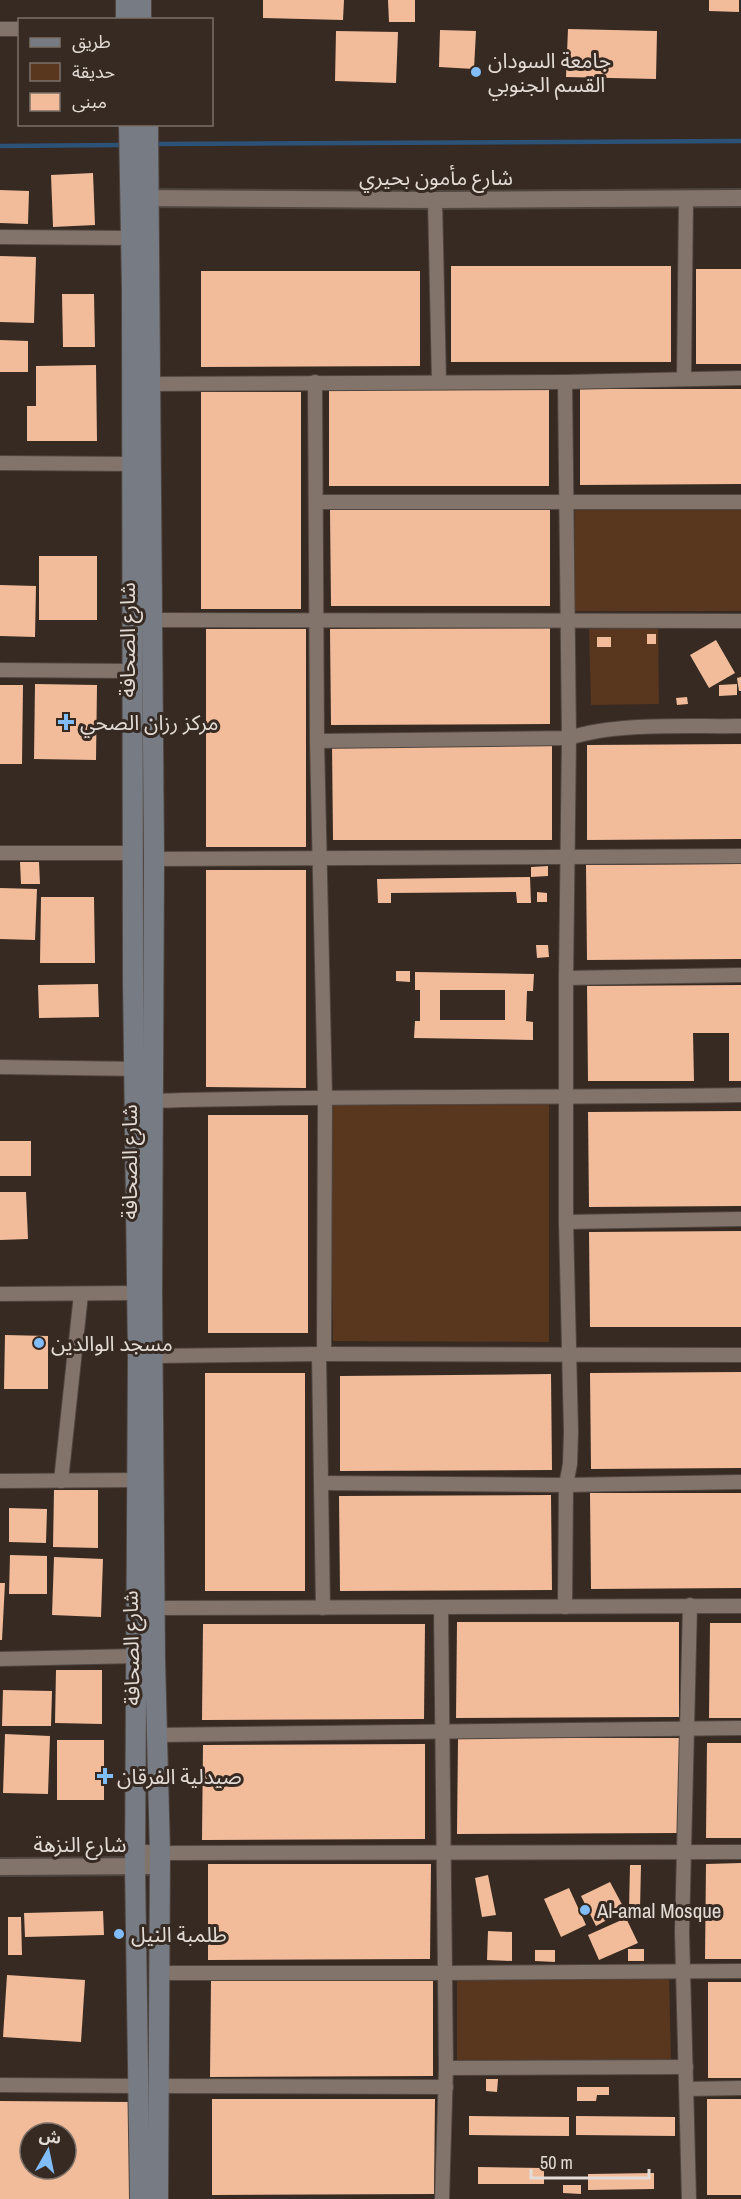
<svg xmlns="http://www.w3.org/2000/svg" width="741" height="2199" font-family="'Archivo Narrow','Noto Sans Arabic',sans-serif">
  <rect width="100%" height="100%" fill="#362a22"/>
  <!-- green -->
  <g fill="#59361e">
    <rect x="575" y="510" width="166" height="101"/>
    <path d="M 658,626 L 659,704 L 591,705 L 589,629 Z"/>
    <path d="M 329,1103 L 549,1103 L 549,1342 L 333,1341 Z"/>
    <path d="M 669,1976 L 671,2061 L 457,2063 L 457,1977 Z"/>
  </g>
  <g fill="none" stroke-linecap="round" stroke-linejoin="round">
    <!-- stream -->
    <g stroke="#2c5278" stroke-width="4.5">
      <path d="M 153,144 L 741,141"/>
      <path d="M 0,146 L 123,145"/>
    </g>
  </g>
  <!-- building -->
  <g fill="#f2bc9a" fill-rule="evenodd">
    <path d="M 263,0 L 344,0 L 343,20 L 263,18 Z"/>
    <path d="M 388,0 L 415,0 L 415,22 L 389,22 Z"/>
    <path d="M 709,0 L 739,0 L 739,12 L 709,11 Z"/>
    <path d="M 568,29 L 657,31 L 656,79 L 566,77 Z"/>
    <path d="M 440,30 L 476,31 L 474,69 L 439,67 Z"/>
    <path d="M 336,31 L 398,32 L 396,83 L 335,81 Z"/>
    <path d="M 93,173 L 95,225 L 53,227 L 51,175 Z"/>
    <path d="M 0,190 L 29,191 L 28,224 L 0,223 Z"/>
    <path d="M 0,256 L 36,257 L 34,323 L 0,322 Z"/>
    <rect x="451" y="266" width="220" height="96"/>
    <rect x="696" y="269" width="45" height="95"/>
    <path d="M 201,271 L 420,271 L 420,366 L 201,367 Z"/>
    <path d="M 62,294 L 94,294 L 95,347 L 63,347 Z"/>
    <path d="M 0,340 L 28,341 L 28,372 L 0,372 Z"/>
    <path d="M 96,365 L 97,441 L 27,441 L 27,406 L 36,406 L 36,366 Z"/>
    <path d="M 580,389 L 741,389 L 741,484 L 580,485 Z"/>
    <rect x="329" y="390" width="220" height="96"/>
    <rect x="201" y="392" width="100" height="217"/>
    <path d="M 330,510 L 550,510 L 550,606 L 331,606 Z"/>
    <rect x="39" y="556" width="58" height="64"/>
    <path d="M 0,585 L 36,586 L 35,637 L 0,636 Z"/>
    <path d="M 550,628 L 550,724 L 331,725 L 330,629 Z"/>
    <rect x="206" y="629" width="100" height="218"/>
    <rect x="647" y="634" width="9" height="10"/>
    <rect x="597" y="637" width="14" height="10"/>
    <path d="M 716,640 L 735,673 L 709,688 L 690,655 Z"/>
    <path d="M 741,677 L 741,691 L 739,691 L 737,678 Z"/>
    <path d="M 35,684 L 97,685 L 96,760 L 34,759 Z"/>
    <path d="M 737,684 L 737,695 L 719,696 L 719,685 Z"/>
    <path d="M 0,685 L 23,685 L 22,764 L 0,764 Z"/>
    <path d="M 687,697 L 688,704 L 677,705 L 676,698 Z"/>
    <path d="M 332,744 L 552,744 L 552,840 L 333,840 Z"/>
    <path d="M 741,744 L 741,839 L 587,840 L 587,745 Z"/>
    <path d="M 20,862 L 39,862 L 40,884 L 21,884 Z"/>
    <path d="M 741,864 L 741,959 L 587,960 L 586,865 Z"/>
    <path d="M 548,866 L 548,876 L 531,877 L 531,867 Z"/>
    <path d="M 206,870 L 306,870 L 306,1088 L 206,1087 Z"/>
    <path d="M 530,877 L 531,903 L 517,903 L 516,892 L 391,893 L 391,903 L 378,903 L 377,879 Z"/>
    <path d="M 0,888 L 37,889 L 35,940 L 0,939 Z"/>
    <path d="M 537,892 L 547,893 L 547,902 L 537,902 Z"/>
    <path d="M 41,897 L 94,897 L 95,963 L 40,963 Z"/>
    <path d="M 536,945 L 548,945 L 549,957 L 537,958 Z"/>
    <path d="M 396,971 L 410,971 L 410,982 L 396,981 Z"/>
    <path d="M 415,972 L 534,974 L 533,991 L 527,991 L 526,1021 L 533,1022 L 533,1040 L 414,1038 L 415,1021 L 420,1021 L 420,990 L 415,990 ZM 440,990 L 505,990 L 505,1020 L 440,1020 Z"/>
    <path d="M 98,984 L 99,1017 L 39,1018 L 38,985 Z"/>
    <path d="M 741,985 L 741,1081 L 729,1081 L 729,1033 L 693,1033 L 694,1081 L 588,1081 L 587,986 Z"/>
    <path d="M 741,1111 L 741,1206 L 589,1207 L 588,1112 Z"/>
    <rect x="208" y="1115" width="100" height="218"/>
    <rect x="0" y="1141" width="31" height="35"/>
    <path d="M 0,1192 L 26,1192 L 28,1239 L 0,1240 Z"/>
    <path d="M 741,1231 L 741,1327 L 590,1327 L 589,1232 Z"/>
    <path d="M 5,1335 L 48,1336 L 48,1389 L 4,1389 Z"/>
    <path d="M 741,1372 L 741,1468 L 591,1469 L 590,1373 Z"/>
    <rect x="205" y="1373" width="100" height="218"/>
    <path d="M 551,1374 L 552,1470 L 340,1471 L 340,1376 Z"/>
    <path d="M 54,1490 L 98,1490 L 98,1548 L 53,1547 Z"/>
    <path d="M 590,1493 L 741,1493 L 741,1588 L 591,1589 Z"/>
    <path d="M 551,1495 L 552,1590 L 340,1591 L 339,1496 Z"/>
    <path d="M 9,1508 L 47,1509 L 46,1543 L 9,1542 Z"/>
    <path d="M 10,1555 L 47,1556 L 47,1594 L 9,1594 Z"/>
    <path d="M 54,1557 L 103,1559 L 101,1617 L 52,1615 Z"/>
    <path d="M 0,1583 L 5,1583 L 2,1640 L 0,1640 Z"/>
    <path d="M 457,1622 L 679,1622 L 679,1717 L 456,1718 Z"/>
    <path d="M 710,1623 L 741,1623 L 741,1718 L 709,1718 Z"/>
    <path d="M 203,1624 L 425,1624 L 424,1719 L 202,1720 Z"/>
    <path d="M 56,1670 L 102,1670 L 102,1724 L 55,1723 Z"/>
    <path d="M 3,1690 L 52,1691 L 51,1726 L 2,1726 Z"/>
    <path d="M 5,1734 L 50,1736 L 48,1794 L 3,1793 Z"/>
    <path d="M 458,1738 L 680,1738 L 680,1833 L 457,1834 Z"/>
    <rect x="57" y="1740" width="47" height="60"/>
    <path d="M 707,1743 L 741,1743 L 741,1838 L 706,1838 Z"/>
    <path d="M 425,1744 L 425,1839 L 202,1840 L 203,1745 Z"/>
    <path d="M 741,1863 L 741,1959 L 705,1959 L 706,1864 Z"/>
    <path d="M 208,1864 L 431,1864 L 430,1959 L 208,1960 Z"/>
    <path d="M 630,1865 L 641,1865 L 640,1910 L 629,1910 Z"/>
    <path d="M 488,1875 L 496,1915 L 482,1917 L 475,1878 Z"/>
    <path d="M 610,1882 L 625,1910 L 596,1926 L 581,1896 Z"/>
    <path d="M 569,1888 L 586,1925 L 561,1937 L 544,1899 Z"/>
    <path d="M 103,1911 L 104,1935 L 25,1937 L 24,1913 Z"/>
    <path d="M 8,1917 L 21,1917 L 22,1955 L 8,1955 Z"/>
    <path d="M 626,1918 L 638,1943 L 599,1960 L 588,1935 Z"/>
    <path d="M 488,1931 L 512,1932 L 512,1961 L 487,1960 Z"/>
    <rect x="628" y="1949" width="16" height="12"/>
    <path d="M 535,1950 L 555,1950 L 555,1962 L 535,1961 Z"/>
    <path d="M 7,1975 L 85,1980 L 81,2042 L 3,2037 Z"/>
    <path d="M 211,1981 L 433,1981 L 433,2076 L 210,2077 Z"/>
    <rect x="708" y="1982" width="33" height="96"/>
    <path d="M 486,2079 L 498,2079 L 497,2092 L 486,2091 Z"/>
    <path d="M 577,2087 L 609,2087 L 609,2095 L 597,2095 L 596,2101 L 577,2101 Z"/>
    <path d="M 212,2099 L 435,2099 L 434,2194 L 212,2195 Z"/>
    <rect x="707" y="2099" width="34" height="96"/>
    <path d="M 0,2101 L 133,2102 L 132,2199 L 0,2199 ZM 30,2133 L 66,2133 L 66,2169 L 30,2169 Z"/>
    <path d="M 469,2116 L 569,2117 L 569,2136 L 469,2135 Z"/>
    <path d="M 576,2116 L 675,2117 L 675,2136 L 576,2135 Z"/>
    <path d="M 478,2167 L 544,2168 L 544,2184 L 478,2184 Z"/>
    <path d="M 654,2173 L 654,2189 L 588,2190 L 588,2174 Z"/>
    <path d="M 563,2185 L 581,2185 L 581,2194 L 563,2193 Z"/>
  </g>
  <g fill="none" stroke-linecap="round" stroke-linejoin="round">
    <defs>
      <g id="minor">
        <path d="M 0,29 L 20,29"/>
        <path d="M 435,200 L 439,381"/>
        <path d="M 0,237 L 131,238"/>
        <path d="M 684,379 L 686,199"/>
        <path d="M 315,382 L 317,741 L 325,1097 L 324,1354"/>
        <path d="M 151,384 L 565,382 L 741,378"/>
        <path d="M 0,463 L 131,464"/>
        <path d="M 316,502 L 741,502"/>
        <path d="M 151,620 L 741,621"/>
        <path d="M 0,670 L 131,671"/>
        <path d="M 317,741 L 569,738 C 618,722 689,727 741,726"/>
        <path d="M 0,853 L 132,853"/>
        <path d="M 154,859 L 741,856"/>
        <path d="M 566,978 L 741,975"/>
        <path d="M 0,1067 L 141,1069"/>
        <path d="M 146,1101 C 344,1095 543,1098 741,1095"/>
        <path d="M 566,1222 L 741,1219"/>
        <path d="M 0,1294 L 136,1293"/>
        <path d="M 319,1354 L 323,1608"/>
        <path d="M 153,1356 L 324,1354 L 741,1355"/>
        <path d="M 0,1481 L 137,1480"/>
        <path d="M 61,1481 L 81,1294"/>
        <path d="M 321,1483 L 566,1485 L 741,1482"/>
        <path d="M 565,1607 L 566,1485 L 570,1464 L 571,1432 L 566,1222 L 566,978 L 569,738 L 565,382"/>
        <path d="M 155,1608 L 741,1606"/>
        <path d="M 441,1608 L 446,2068 L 442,2199"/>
        <path d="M 0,1659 L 137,1656"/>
        <path d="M 157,1735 L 741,1728"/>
        <path d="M 135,1851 L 160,1853 L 741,1852"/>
        <path d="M 159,1973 L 445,1973 L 741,1971"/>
        <path d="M 446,2068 L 686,2067"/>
        <path d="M 0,2085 L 138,2086"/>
        <path d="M 157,2086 L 446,2087"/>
        <path d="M 687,2089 L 741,2088"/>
        <path d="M 689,2199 L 682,1932 L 690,1605"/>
      </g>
      <g id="tertiary">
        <path d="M 136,198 L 435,200 L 741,198"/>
        <path d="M 0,1867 L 160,1866"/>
      </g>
      <g id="secondary">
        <path d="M 126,0 L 126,20"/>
        <path d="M 141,0 L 141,20"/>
        <path d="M 129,124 L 132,291 L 133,981 L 138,1355 L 135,1866 L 140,2199"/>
        <path d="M 148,124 L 154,859 L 152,1292 L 155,1659 L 160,1853 L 158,2199"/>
      </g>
    </defs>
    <!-- minor casing -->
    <use href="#minor" stroke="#504640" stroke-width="16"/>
    <!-- tertiary casing -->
    <use href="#tertiary" stroke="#504640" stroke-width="20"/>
    <!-- secondary casing -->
    <use href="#secondary" stroke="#504640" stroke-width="22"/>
    <!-- minor -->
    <use href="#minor" stroke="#83746b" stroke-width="14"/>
    <!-- tertiary -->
    <use href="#tertiary" stroke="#83746b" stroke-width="16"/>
    <!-- secondary -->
    <use href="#secondary" stroke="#767b84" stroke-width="20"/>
  </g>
  <!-- markers -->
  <g fill="#81bdfa" stroke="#362a22" stroke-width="2">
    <circle cx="476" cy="72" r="6"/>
    <path d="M63 713h6v6h6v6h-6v6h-6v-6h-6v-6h6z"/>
    <circle cx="39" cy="1343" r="6"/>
    <path d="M102 1767h6v6h6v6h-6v6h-6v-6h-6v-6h6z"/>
    <circle cx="585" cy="1910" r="6"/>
    <circle cx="119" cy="1934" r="6"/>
  </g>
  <g text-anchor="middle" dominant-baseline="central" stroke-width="6" stroke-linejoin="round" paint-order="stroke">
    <!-- poi labels -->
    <g font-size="21" fill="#e3dbd6" stroke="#362a22" text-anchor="start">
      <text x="488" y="60">جامعة السودان<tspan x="488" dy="24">القسم الجنوبي</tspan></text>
      <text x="80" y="722">مركز رزان الصحي</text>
      <text x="51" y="1343">مسجد الوالدين</text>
      <text x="117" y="1776">صيدلية الفرقان</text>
      <text x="597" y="1910">Al-amal Mosque</text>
      <text x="131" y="1934">طلمبة النيل</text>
    </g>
    <!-- street labels -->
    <g font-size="21" fill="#e3dbd6" stroke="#362a22">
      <text x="436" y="177">شارع مأمون بحيري</text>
      <text transform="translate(127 640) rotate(-90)">شارع الصحافة</text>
      <text transform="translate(129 1162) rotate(-90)">شارع الصحافة</text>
      <text transform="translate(131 1648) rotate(-91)">شارع الصحافة</text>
      <text x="80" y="1844">شارع النزهة</text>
    </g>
  </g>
  <!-- legend -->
  <rect x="18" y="18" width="195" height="108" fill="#362a22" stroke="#7b716a" stroke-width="1.5"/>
  <rect x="30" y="38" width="30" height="9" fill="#767b84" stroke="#7b716a" stroke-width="1.5"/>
  <text x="72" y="48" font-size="18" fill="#e3dbd6">طريق</text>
  <rect x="30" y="63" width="30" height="18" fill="#59361e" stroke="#7b716a" stroke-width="1.5"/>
  <text x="72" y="78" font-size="18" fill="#e3dbd6">حديقة</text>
  <rect x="30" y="93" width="30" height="18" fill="#f2bc9a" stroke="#7b716a" stroke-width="1.5"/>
  <text x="72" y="108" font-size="18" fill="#e3dbd6">مبنى</text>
  <!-- north arrow -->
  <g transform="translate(48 2151) rotate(9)"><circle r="28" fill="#362a22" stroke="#7b716a" stroke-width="1.5"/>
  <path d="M0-4.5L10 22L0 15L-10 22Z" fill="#81bdfa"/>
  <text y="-9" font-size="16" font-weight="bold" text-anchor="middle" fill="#e3dbd6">ش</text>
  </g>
  <!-- scale -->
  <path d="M531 2169v9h118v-9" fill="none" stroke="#e3dbd6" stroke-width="3"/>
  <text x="540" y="2169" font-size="18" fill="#e3dbd6" stroke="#362a22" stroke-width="4.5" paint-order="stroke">50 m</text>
</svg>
